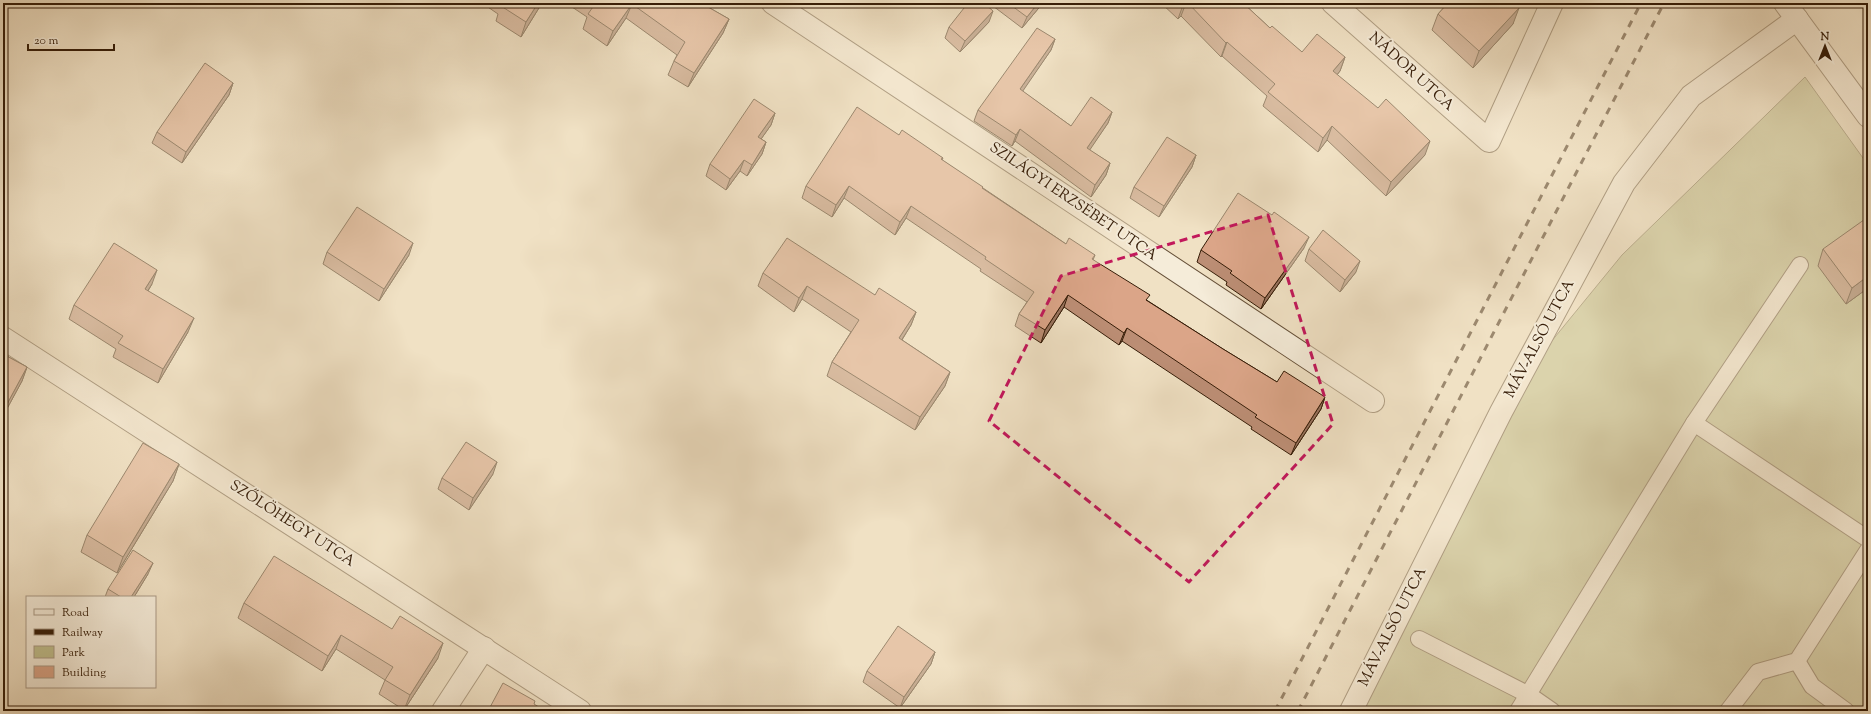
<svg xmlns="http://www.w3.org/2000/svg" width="1871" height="714" font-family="'Sorts Mill Goudy',serif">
  <rect width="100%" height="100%" fill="#f0e1c4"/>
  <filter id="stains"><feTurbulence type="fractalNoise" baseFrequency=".005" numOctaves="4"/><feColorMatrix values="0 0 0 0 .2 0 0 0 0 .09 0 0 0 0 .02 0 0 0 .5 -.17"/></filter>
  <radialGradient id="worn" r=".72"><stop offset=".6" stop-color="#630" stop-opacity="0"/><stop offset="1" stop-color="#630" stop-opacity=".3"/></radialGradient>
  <!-- green -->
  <path fill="#c1c18f" stroke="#7c6f4c" d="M 1805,77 L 1868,165 L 1868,711 L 1352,711 L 1497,408 L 1622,255 Z"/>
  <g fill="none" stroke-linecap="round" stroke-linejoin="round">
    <defs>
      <g id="service">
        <path d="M 1694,423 L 1868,539"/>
        <path d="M 1419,639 L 1529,695 L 1552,711"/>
        <path d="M 1797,661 L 1812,686 L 1846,711"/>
        <path d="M 1518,711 L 1694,423 L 1800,265"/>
        <path d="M 1728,711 L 1758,672 L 1797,661 L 1868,550"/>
      </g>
      <g id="minor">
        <path d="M 773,3 L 1373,401"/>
        <path d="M 1333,3 L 1489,141 L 1552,3"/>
        <path d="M 1785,3 L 1868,116"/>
        <path d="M 3,338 L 580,711"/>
        <path d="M 443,711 L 484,648"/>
        <path d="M 1351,711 L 1501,412 L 1624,183 L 1691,96 L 1797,19"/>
      </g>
    </defs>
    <!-- service casing -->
    <use href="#service" stroke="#644e37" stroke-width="18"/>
    <!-- minor casing -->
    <use href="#minor" stroke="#644e37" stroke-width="24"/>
    <!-- service -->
    <use href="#service" stroke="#f5ecd9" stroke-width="16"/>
    <!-- minor -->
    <use href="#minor" stroke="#f5ecd9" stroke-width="22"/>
    <!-- rail -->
    <g stroke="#361d08" stroke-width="3" stroke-dasharray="7 7" stroke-linecap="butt">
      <path d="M 1275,711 L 1641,3"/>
      <path d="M 1298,711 L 1664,3"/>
    </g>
  </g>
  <!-- wall -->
  <g fill="#bc8e75" stroke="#361d08">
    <path d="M 482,3 L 542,3 L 521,37 L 496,21 L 498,14 Z"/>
    <path d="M 566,3 L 701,3 L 729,19 L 723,33 L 688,87 L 668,75 L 674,61 L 677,55 L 626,18 L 607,46 L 583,29 L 587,17 Z"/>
    <path d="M 989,3 L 1043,3 L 1022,28 Z"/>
    <path d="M 1161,3 L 1243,3 L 1270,28 L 1302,52 L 1345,57 L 1340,71 L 1337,75 L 1425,155 L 1386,196 L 1327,140 L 1318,152 L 1263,106 L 1267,96 L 1222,56 L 1221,57 L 1181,16 L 1178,19 Z"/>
    <path d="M 1448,3 L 1519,3 L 1516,5 L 1513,24 L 1473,68 L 1432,30 L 1438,14 Z"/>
    <path d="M 989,22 L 960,52 L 945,38 L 949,27 Z"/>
    <path d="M 1055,39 L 1051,50 L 1022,91 L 1071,126 L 1112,112 L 1108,123 L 1089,150 L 1110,163 L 1106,175 L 1091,197 L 1015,141 L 1012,146 L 974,121 L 978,110 Z"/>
    <path d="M 233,83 L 229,95 L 182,163 L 152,143 L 157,132 Z"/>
    <path d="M 775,113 L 771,125 L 761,139 L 766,142 L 762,154 L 747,176 L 740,171 L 726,190 L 706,176 L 710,164 Z"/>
    <path d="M 899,135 L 943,158 L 942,160 L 983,188 L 1066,244 L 1095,255 L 1093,260 L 1148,301 L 1223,349 L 1277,382 L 1325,397 L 1321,409 L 1291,455 L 1251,429 L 1252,427 L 1122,341 L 1119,345 L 1064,307 L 1041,343 L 1015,326 L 1019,314 L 1027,302 L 980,271 L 981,269 L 906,218 L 895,235 L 844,198 L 832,217 L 802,198 L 806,186 Z"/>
    <path d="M 1196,155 L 1192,167 L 1159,217 L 1130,198 L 1134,187 Z"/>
    <path d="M 1304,248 L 1261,309 L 1226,285 L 1227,282 L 1197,262 L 1201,250 Z"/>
    <path d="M 1309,249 L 1356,272 L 1340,292 L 1305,261 Z"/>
    <path d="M 1823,249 L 1868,288 L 1846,304 L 1818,266 Z"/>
    <path d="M 327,252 L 409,255 L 379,301 L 323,264 Z"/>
    <path d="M 763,273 L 875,295 L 916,312 L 911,325 L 902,340 L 950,372 L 945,386 L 915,430 L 827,376 L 832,362 L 851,332 L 802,299 L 794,312 L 758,286 Z"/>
    <path d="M 152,284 L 148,291 L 188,332 L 158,383 L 113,357 L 116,349 L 69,319 L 74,305 Z"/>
    <path d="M 3,354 L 27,367 L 22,381 L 3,416 Z"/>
    <path d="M 179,464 L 173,481 L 117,573 L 81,552 L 87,535 Z"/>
    <path d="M 493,474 L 469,510 L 438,489 L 442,478 Z"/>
    <path d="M 148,574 L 134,597 L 105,597 L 108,589 Z"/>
    <path d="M 244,603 L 438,658 L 404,710 L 379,694 L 385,680 L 336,649 L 322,671 L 238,618 Z"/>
    <path d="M 935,652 L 931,664 L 900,708 L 863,682 L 867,671 Z"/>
  </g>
  <!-- shaded-wall -->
  <g fill="#99745f" stroke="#361d08">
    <path d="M 538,3 L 542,3 L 521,37 L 526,22 Z"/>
    <path d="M 1038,3 L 1043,3 L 1022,28 L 1027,17 Z"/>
    <path d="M 1185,3 L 1186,3 L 1181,16 L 1178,19 L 1183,5 Z"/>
    <path d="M 632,4 L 626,18 L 607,46 L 613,31 Z"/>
    <path d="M 1519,8 L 1513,24 L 1473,68 L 1479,51 Z"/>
    <path d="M 993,11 L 989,22 L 960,52 L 965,41 Z"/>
    <path d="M 729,19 L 723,33 L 688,87 L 694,73 Z"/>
    <path d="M 1055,39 L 1051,50 L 1016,101 L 1020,89 Z"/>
    <path d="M 1227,42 L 1222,56 L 1221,57 L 1226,43 Z"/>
    <path d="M 1345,57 L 1340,71 L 1328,85 L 1333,71 Z"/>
    <path d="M 233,83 L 229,95 L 182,163 L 186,152 Z"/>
    <path d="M 1112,112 L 1108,123 L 1083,160 L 1087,148 Z"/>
    <path d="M 775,113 L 771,125 L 754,149 L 758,137 Z"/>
    <path d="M 1332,126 L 1327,140 L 1318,152 L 1323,138 Z"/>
    <path d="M 1020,129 L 1015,141 L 1012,146 L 1016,135 Z"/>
    <path d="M 1430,141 L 1425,155 L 1386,196 L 1391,182 Z"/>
    <path d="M 766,142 L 762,154 L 747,176 L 752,165 Z"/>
    <path d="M 1196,155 L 1192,167 L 1159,217 L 1164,206 Z"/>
    <path d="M 744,160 L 740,171 L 726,190 L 730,179 Z"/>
    <path d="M 1110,163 L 1106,175 L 1091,197 L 1095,185 Z"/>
    <path d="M 849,186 L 844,198 L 832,217 L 836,205 Z"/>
    <path d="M 911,206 L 906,218 L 895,235 L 900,222 Z"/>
    <path d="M 1309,237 L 1304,248 L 1261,309 L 1265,298 Z"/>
    <path d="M 413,243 L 409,255 L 379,301 L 384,289 Z"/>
    <path d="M 1360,261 L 1356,272 L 1340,292 L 1345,280 Z"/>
    <path d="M 157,270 L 152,284 L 140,303 L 145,289 Z"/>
    <path d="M 1868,276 L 1868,288 L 1846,304 L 1852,288 Z"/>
    <path d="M 807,286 L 802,299 L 794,312 L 799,298 Z"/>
    <path d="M 1068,295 L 1064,307 L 1041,343 L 1045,330 Z"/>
    <path d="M 916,312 L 911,325 L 894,352 L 899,338 Z"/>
    <path d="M 194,318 L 188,332 L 158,383 L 163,369 Z"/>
    <path d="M 1127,328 L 1122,341 L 1119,345 L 1124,333 Z"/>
    <path d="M 27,367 L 22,381 L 3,416 L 7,404 Z"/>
    <path d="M 950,372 L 945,386 L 915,430 L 920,417 Z"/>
    <path d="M 1325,397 L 1321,409 L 1291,455 L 1296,443 Z"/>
    <path d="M 497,462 L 493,474 L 469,510 L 473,498 Z"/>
    <path d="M 179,464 L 173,481 L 117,573 L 123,557 Z"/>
    <path d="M 153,563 L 148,574 L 134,597 L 131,597 Z"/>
    <path d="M 341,635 L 336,649 L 322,671 L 328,656 Z"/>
    <path d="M 443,643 L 438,658 L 404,710 L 410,695 Z"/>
    <path d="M 935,652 L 931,664 L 900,708 L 904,697 Z"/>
  </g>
  <!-- building -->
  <g fill="#dba588" stroke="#361d08">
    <path d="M 503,3 L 538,3 L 526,22 L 501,6 Z"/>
    <path d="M 593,3 L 701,3 L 729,19 L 694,73 L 674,61 L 685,42 L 632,4 L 613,31 L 588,14 L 595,4 Z"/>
    <path d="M 968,3 L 984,3 L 993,11 L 965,41 L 949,27 Z"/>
    <path d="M 1008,3 L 1038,3 L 1027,17 Z"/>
    <path d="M 1188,3 L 1243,3 L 1270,28 L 1272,26 L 1302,52 L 1317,34 L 1345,57 L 1333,71 L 1378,108 L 1386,99 L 1430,141 L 1391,182 L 1332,126 L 1323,138 L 1268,92 L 1275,84 L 1227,42 L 1226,43 Z"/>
    <path d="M 1448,3 L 1514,3 L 1519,8 L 1479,51 L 1438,14 Z"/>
    <path d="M 1037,28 L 1055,39 L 1020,89 L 1071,126 L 1091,97 L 1112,112 L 1087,148 L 1110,163 L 1095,185 L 1020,129 L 1016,135 L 978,110 Z"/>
    <path d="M 205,63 L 233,83 L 186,152 L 157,132 Z"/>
    <path d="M 754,99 L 775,113 L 758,137 L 766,142 L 752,165 L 744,160 L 730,179 L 710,164 Z"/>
    <path d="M 857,107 L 899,135 L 902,130 L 943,158 L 941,159 L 983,187 L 982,188 L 1066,244 L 1069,238 L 1095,255 L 1092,259 L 1150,295 L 1146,300 L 1223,349 L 1277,382 L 1284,371 L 1325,397 L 1296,443 L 1255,417 L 1257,415 L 1127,328 L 1124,333 L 1068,295 L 1045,330 L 1019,314 L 1034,292 L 985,259 L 986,257 L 911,206 L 900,222 L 849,186 L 836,205 L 806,186 Z"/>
    <path d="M 1167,137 L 1196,155 L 1164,206 L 1134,187 Z"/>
    <path d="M 1238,193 L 1272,215 L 1274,212 L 1309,237 L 1265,298 L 1230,273 L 1232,271 L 1201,250 Z"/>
    <path d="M 357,207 L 413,243 L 384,289 L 327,252 Z"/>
    <path d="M 1868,217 L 1868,276 L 1852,288 L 1823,249 Z"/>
    <path d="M 1323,230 L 1360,261 L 1345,280 L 1309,249 Z"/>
    <path d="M 787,238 L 875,295 L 879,288 L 916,312 L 899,338 L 950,372 L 920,417 L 832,362 L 859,320 L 807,286 L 799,298 L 763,273 Z"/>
    <path d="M 114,243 L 157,270 L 145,289 L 194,318 L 163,369 L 118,343 L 123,336 L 74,305 Z"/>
    <path d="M 3,354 L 27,367 L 7,404 L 3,402 Z"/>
    <path d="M 466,442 L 497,462 L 473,498 L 442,478 Z"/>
    <path d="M 143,443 L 179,464 L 123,557 L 87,535 Z"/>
    <path d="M 133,550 L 153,563 L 131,597 L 121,597 L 108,589 Z"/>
    <path d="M 274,556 L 392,629 L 400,616 L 443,643 L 410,695 L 385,680 L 393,667 L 341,635 L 328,656 L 244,603 Z"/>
    <path d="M 898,626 L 935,652 L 904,697 L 867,671 Z"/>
    <path d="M 503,683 L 535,701 L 534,704 L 545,711 L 488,711 Z"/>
  </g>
  <!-- marked area -->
  <path d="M0 0H1871V714H0ZM 1268,215 L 1333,424 L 1189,582 L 989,421 L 1061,276 Z" fill="#f0e1c4" fill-opacity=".55" fill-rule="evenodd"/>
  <path fill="none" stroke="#c2185b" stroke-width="3" stroke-dasharray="8 5" stroke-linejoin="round" d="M 1268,215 L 1333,424 L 1189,582 L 989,421 L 1061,276 Z"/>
  <g text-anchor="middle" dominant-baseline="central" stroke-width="4" stroke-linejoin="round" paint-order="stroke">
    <!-- street labels -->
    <g font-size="15" fill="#361d08" stroke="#f5ecd9">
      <text transform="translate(1411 72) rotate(42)">NÁDOR UTCA</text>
      <text transform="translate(1073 202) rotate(34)">SZILÁGYI ERZSÉBET UTCA</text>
      <text transform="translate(1540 339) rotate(-62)">MÁV-ALSÓ UTCA</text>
      <text transform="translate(292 524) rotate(33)">SZŐLÖHEGY UTCA</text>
      <text transform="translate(1393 627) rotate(-63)">MÁV-ALSÓ UTCA</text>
    </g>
  </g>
  <!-- margin -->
  <rect width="1871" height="714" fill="none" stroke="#f0e1c4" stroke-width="16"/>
  <rect x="4" y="4" width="1863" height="706" fill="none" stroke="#361d08" stroke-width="2"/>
  <rect x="8" y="8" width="1855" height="698" fill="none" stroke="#361d08"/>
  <!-- legend -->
  <rect x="26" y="596" width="130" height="92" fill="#f5ecd9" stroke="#a99985"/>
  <rect x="34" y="609" width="20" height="6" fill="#f5ecd9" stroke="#a99985"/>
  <text x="62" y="616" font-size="12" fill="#361d08">Road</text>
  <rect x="34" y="629" width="20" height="6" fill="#361d08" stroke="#a99985"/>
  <text x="62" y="636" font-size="12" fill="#361d08">Railway</text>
  <rect x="34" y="646" width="20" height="12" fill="#c1c18f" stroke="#a99985"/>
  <text x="62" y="656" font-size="12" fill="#361d08">Park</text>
  <rect x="34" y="666" width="20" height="12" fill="#dba588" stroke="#a99985"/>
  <text x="62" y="676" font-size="12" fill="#361d08">Building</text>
  <!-- north arrow -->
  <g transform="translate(1825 46)" stroke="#f5ecd9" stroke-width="3" paint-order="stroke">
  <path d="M0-3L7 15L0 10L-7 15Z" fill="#361d08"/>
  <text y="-6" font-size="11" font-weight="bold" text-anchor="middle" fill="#361d08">N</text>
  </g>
  <!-- scale -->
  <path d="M28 44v6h86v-6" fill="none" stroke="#361d08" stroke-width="2"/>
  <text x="34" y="44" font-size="12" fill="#361d08" stroke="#f5ecd9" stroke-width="3" paint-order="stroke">20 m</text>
  <rect width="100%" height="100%" filter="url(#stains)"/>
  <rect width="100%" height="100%" fill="url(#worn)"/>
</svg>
